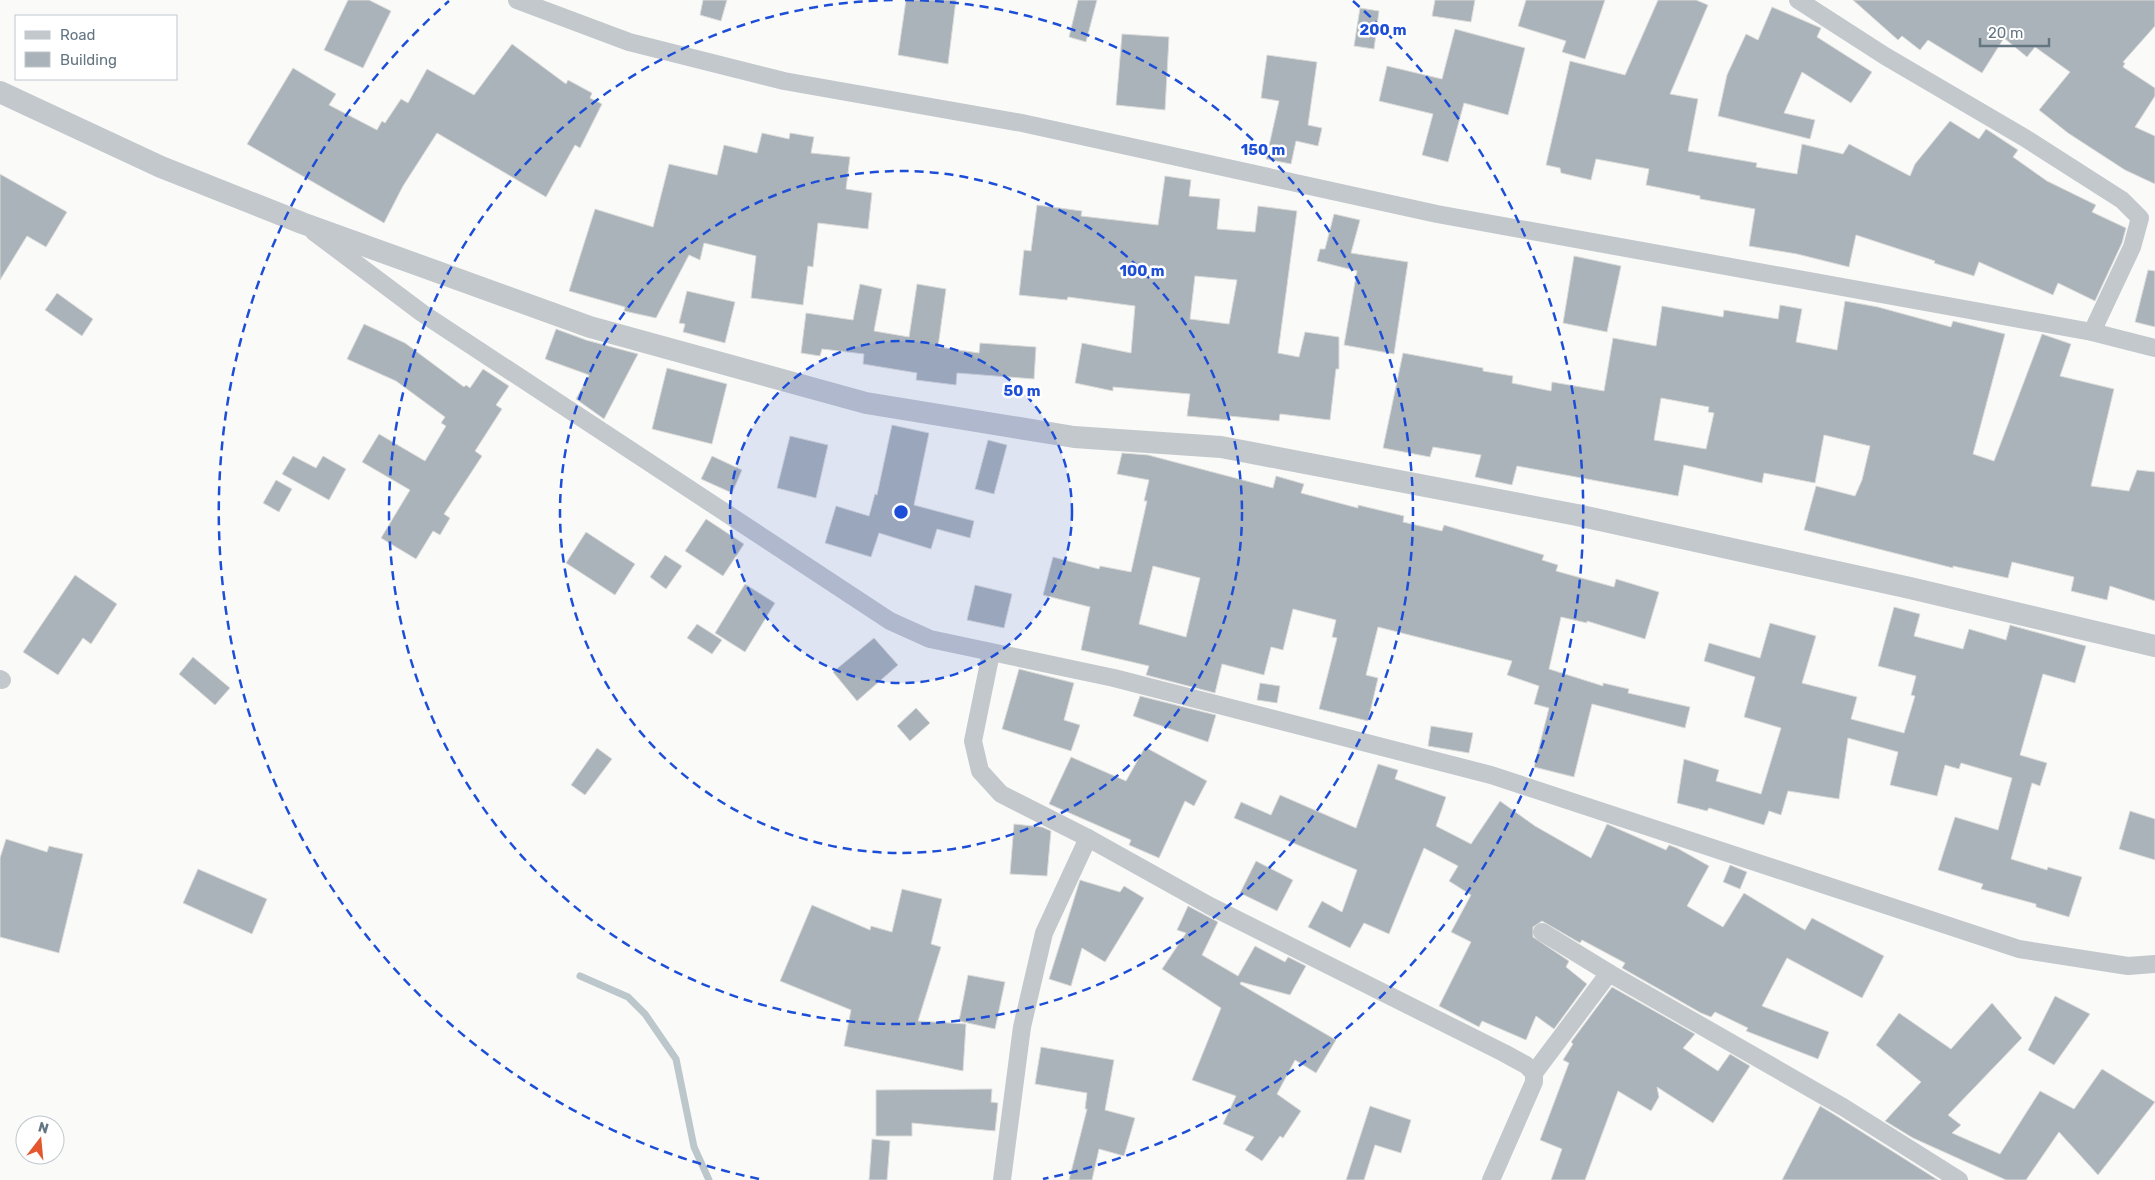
<svg xmlns="http://www.w3.org/2000/svg" width="2155" height="1180" font-family="Rubik,sans-serif">
  <rect width="100%" height="100%" fill="#fafaf8"/>
  <g fill="none" stroke-linecap="round" stroke-linejoin="round">
    <!-- stream -->
    <path stroke="#bbc7cb" stroke-width="7" d="M 580,976 L 628,997 L 645,1014 L 676,1059 L 694,1147 L 709,1180"/>
  </g>
  <!-- building -->
  <g fill="#aab3b9" stroke="#dcdcda" fill-rule="evenodd">
    <path d="M 348,0 L 369,0 L 391,11 L 363,68 L 324,50 Z"/>
    <path d="M 703,0 L 727,0 L 721,21 L 700,15 Z"/>
    <path d="M 906,0 L 956,0 L 948,64 L 898,55 Z"/>
    <path d="M 1078,0 L 1097,0 L 1086,42 L 1069,37 Z"/>
    <path d="M 1435,0 L 1475,0 L 1471,22 L 1432,16 Z"/>
    <path d="M 1526,0 L 1605,0 L 1585,59 L 1562,52 L 1566,41 L 1518,26 Z"/>
    <path d="M 1658,0 L 1696,0 L 1708,5 L 1670,94 L 1698,99 L 1688,151 L 1757,163 L 1756,167 L 1797,174 L 1802,144 L 1843,154 L 1849,144 L 1910,176 L 1915,164 L 1950,121 L 1979,139 L 1986,129 L 2018,150 L 2013,157 L 2047,181 L 2096,205 L 2092,212 L 2126,228 L 2122,243 L 2095,301 L 2058,283 L 2053,295 L 1979,262 L 1974,276 L 1934,263 L 1935,261 L 1856,235 L 1849,267 L 1797,254 L 1749,246 L 1755,209 L 1700,199 L 1700,196 L 1646,185 L 1649,169 L 1596,159 L 1591,180 L 1561,173 L 1560,168 L 1546,165 L 1570,61 L 1625,75 Z"/>
    <path d="M 1853,0 L 2155,0 L 2155,26 L 2123,62 L 2125,63 L 2123,67 L 2155,88 L 2155,96 L 2135,127 L 2155,136 L 2155,184 L 2125,170 L 2068,133 L 2039,110 L 2070,72 L 2035,47 L 2027,57 L 2004,38 L 1982,73 L 1928,40 L 1920,50 L 1902,36 L 1898,40 Z"/>
    <path d="M 1772,7 L 1821,28 L 1817,37 L 1872,72 L 1851,103 L 1802,72 L 1784,113 L 1815,120 L 1810,139 L 1718,116 L 1727,75 L 1746,34 L 1758,40 Z"/>
    <path d="M 1360,8 L 1379,11 L 1374,49 L 1354,46 Z"/>
    <path d="M 1455,29 L 1525,48 L 1508,115 L 1464,103 L 1448,162 L 1422,155 L 1433,114 L 1379,101 L 1387,66 L 1442,79 Z"/>
    <path d="M 1122,34 L 1169,37 L 1165,110 L 1116,105 Z"/>
    <path d="M 512,44 L 566,84 L 568,80 L 592,93 L 590,98 L 602,104 L 580,148 L 575,145 L 546,197 L 437,133 L 403,186 L 384,223 L 247,144 L 293,68 L 336,94 L 329,105 L 377,130 L 382,121 L 385,123 L 401,99 L 408,103 L 427,69 L 474,95 Z"/>
    <path d="M 1267,55 L 1317,62 L 1308,125 L 1322,128 L 1318,146 L 1296,141 L 1291,164 L 1266,159 L 1279,101 L 1261,98 Z"/>
    <path d="M 762,133 L 789,139 L 790,133 L 814,137 L 811,153 L 850,157 L 846,189 L 872,193 L 868,229 L 818,223 L 813,267 L 808,266 L 803,305 L 751,298 L 756,256 L 704,243 L 700,260 L 689,255 L 656,318 L 624,311 L 625,307 L 569,291 L 595,209 L 653,227 L 669,164 L 717,175 L 724,145 L 757,153 Z"/>
    <path d="M 0,174 L 67,212 L 46,247 L 27,236 L 0,280 Z"/>
    <path d="M 1165,176 L 1191,180 L 1189,196 L 1220,199 L 1217,229 L 1255,232 L 1258,206 L 1297,211 L 1278,353 L 1299,357 L 1305,332 L 1339,337 L 1339,369 L 1336,369 L 1330,420 L 1280,414 L 1279,421 L 1229,416 L 1229,420 L 1187,416 L 1190,394 L 1113,387 L 1113,391 L 1075,383 L 1082,343 L 1131,353 L 1135,306 L 1068,297 L 1067,300 L 1019,295 L 1024,250 L 1031,251 L 1037,205 L 1082,211 L 1081,216 L 1158,225 ZM 1195,276 L 1237,280 L 1229,324 L 1190,319 Z"/>
    <path d="M 1334,214 L 1360,220 L 1351,253 L 1408,262 L 1394,354 L 1344,345 L 1357,271 L 1317,261 L 1320,249 L 1325,249 Z"/>
    <path d="M 1574,256 L 1621,266 L 1607,332 L 1563,323 Z"/>
    <path d="M 2148,270 L 2155,271 L 2155,327 L 2135,322 Z"/>
    <path d="M 860,284 L 882,289 L 874,331 L 909,337 L 917,284 L 946,289 L 938,347 L 979,353 L 980,343 L 1036,347 L 1034,379 L 957,373 L 956,385 L 916,380 L 917,373 L 863,364 L 864,354 L 822,349 L 820,356 L 801,353 L 806,313 L 853,320 Z"/>
    <path d="M 687,291 L 735,302 L 725,343 L 683,332 L 685,324 L 679,323 Z"/>
    <path d="M 57,293 L 93,319 L 82,336 L 45,310 Z"/>
    <path d="M 1845,301 L 1878,307 L 1951,327 L 1953,321 L 2005,334 L 1973,454 L 1994,461 L 2042,334 L 2071,344 L 2060,376 L 2114,389 L 2091,486 L 2129,491 L 2137,470 L 2155,472 L 2155,601 L 2110,586 L 2107,600 L 2071,591 L 2074,577 L 2012,562 L 2008,578 L 1953,566 L 1953,568 L 1804,530 L 1816,486 L 1855,496 L 1862,480 L 1870,446 L 1824,435 L 1815,483 L 1764,473 L 1762,483 L 1684,465 L 1678,496 L 1517,466 L 1512,485 L 1475,477 L 1481,455 L 1433,447 L 1430,457 L 1383,448 L 1403,353 L 1483,368 L 1483,371 L 1513,376 L 1512,383 L 1551,391 L 1552,382 L 1604,391 L 1613,338 L 1656,346 L 1662,306 L 1723,317 L 1724,310 L 1778,319 L 1780,305 L 1802,309 L 1796,342 L 1837,350 ZM 1661,398 L 1709,407 L 1708,412 L 1714,413 L 1706,449 L 1654,440 Z"/>
    <path d="M 364,324 L 405,343 L 464,387 L 466,385 L 470,388 L 483,369 L 509,386 L 496,405 L 502,409 L 475,451 L 482,456 L 444,514 L 450,518 L 440,535 L 433,531 L 416,559 L 381,538 L 410,490 L 362,462 L 379,434 L 425,461 L 446,426 L 441,423 L 445,417 L 396,381 L 347,359 Z"/>
    <path d="M 556,329 L 586,340 L 638,354 L 604,419 L 576,399 L 589,375 L 545,359 Z"/>
    <path d="M 667,368 L 727,384 L 712,444 L 652,429 Z"/>
    <path d="M 892,425 L 929,433 L 914,505 L 974,521 L 970,538 L 937,529 L 931,549 L 879,533 L 871,557 L 825,543 L 836,506 L 869,516 L 875,494 L 877,495 Z"/>
    <path d="M 790,436 L 828,445 L 816,498 L 777,488 Z"/>
    <path d="M 988,440 L 1007,445 L 994,494 L 975,489 Z"/>
    <path d="M 1122,453 L 1148,455 L 1273,488 L 1276,476 L 1304,484 L 1301,493 L 1358,508 L 1358,505 L 1404,516 L 1403,522 L 1442,531 L 1444,525 L 1544,555 L 1542,560 L 1558,565 L 1556,571 L 1614,587 L 1616,579 L 1659,592 L 1645,639 L 1587,621 L 1587,623 L 1561,617 L 1549,669 L 1603,686 L 1603,683 L 1629,689 L 1628,693 L 1690,707 L 1685,728 L 1592,704 L 1574,777 L 1534,767 L 1549,708 L 1534,704 L 1539,686 L 1507,675 L 1512,661 L 1378,627 L 1366,675 L 1378,678 L 1368,721 L 1319,709 L 1337,638 L 1332,637 L 1336,620 L 1293,609 L 1283,650 L 1271,647 L 1264,675 L 1222,664 L 1215,693 L 1146,675 L 1149,666 L 1081,650 L 1090,607 L 1043,595 L 1053,557 L 1099,569 L 1100,566 L 1131,572 L 1147,501 L 1144,501 L 1149,480 L 1117,474 ZM 1153,566 L 1200,578 L 1186,637 L 1139,624 Z"/>
    <path d="M 293,456 L 316,468 L 323,456 L 346,469 L 329,500 L 282,474 Z"/>
    <path d="M 712,456 L 742,470 L 732,493 L 701,479 Z"/>
    <path d="M 276,480 L 292,489 L 279,512 L 263,503 Z"/>
    <path d="M 706,519 L 744,544 L 723,576 L 685,551 Z"/>
    <path d="M 586,532 L 635,564 L 615,595 L 566,563 Z"/>
    <path d="M 665,555 L 682,566 L 666,589 L 650,577 Z"/>
    <path d="M 75,575 L 117,604 L 91,644 L 83,638 L 58,675 L 23,652 Z"/>
    <path d="M 745,584 L 775,603 L 745,652 L 715,633 Z"/>
    <path d="M 975,585 L 1012,594 L 1004,628 L 967,620 Z"/>
    <path d="M 1894,607 L 1920,614 L 1914,636 L 1963,649 L 1969,629 L 2006,640 L 2010,625 L 2086,646 L 2075,683 L 2043,674 L 2020,755 L 2047,763 L 2040,786 L 2032,783 L 2011,859 L 2047,870 L 2048,867 L 2082,877 L 2069,917 L 2036,907 L 2036,904 L 1981,889 L 1983,884 L 1938,870 L 1955,817 L 1998,830 L 2012,778 L 1961,763 L 1959,769 L 1945,765 L 1937,796 L 1890,785 L 1898,752 L 1848,738 L 1839,799 L 1788,791 L 1781,815 L 1769,811 L 1764,825 L 1709,808 L 1707,811 L 1677,803 L 1684,759 L 1719,770 L 1716,781 L 1761,794 L 1781,728 L 1744,717 L 1755,677 L 1704,661 L 1709,643 L 1760,658 L 1770,623 L 1816,636 L 1802,683 L 1857,697 L 1851,719 L 1904,733 L 1915,696 L 1911,695 L 1916,676 L 1878,666 Z"/>
    <path d="M 697,624 L 722,640 L 712,654 L 687,638 Z"/>
    <path d="M 874,638 L 898,665 L 857,701 L 833,672 Z"/>
    <path d="M 193,657 L 230,688 L 215,705 L 179,674 Z"/>
    <path d="M 1019,669 L 1074,683 L 1064,720 L 1080,725 L 1071,751 L 1002,729 Z"/>
    <path d="M 1260,683 L 1280,686 L 1277,703 L 1257,700 Z"/>
    <path d="M 1140,696 L 1216,715 L 1208,742 L 1133,716 Z"/>
    <path d="M 916,708 L 930,723 L 910,741 L 897,726 Z"/>
    <path d="M 1431,726 L 1473,733 L 1469,753 L 1428,746 Z"/>
    <path d="M 1145,747 L 1207,781 L 1194,806 L 1185,801 L 1159,858 L 1129,845 L 1131,840 L 1049,804 L 1071,757 L 1126,781 Z"/>
    <path d="M 597,748 L 612,759 L 585,795 L 571,785 Z"/>
    <path d="M 1378,764 L 1398,770 L 1395,779 L 1446,797 L 1436,826 L 1471,844 L 1500,801 L 1535,826 L 1591,858 L 1607,824 L 1666,850 L 1669,845 L 1677,848 L 1709,866 L 1687,906 L 1723,927 L 1744,893 L 1805,930 L 1812,918 L 1884,956 L 1862,998 L 1787,958 L 1762,1006 L 1829,1032 L 1818,1059 L 1746,1031 L 1748,1028 L 1715,1012 L 1711,1017 L 1701,1013 L 1622,968 L 1625,963 L 1582,940 L 1580,943 L 1542,921 L 1533,927 L 1533,937 L 1569,961 L 1566,967 L 1587,984 L 1554,1029 L 1536,1016 L 1526,1040 L 1482,1021 L 1479,1027 L 1439,1006 L 1471,942 L 1451,932 L 1471,895 L 1449,881 L 1458,866 L 1424,848 L 1389,934 L 1364,923 L 1350,948 L 1308,927 L 1322,901 L 1342,912 L 1357,870 L 1234,818 L 1241,802 L 1271,815 L 1280,795 L 1356,828 Z"/>
    <path d="M 2130,811 L 2155,819 L 2155,860 L 2119,849 Z"/>
    <path d="M 1014,824 L 1042,827 L 1051,831 L 1047,876 L 1010,874 Z"/>
    <path d="M 6,839 L 47,852 L 49,846 L 83,854 L 59,953 L 0,937 L 0,858 Z"/>
    <path d="M 1256,861 L 1293,880 L 1277,911 L 1240,893 Z"/>
    <path d="M 1730,865 L 1747,872 L 1740,889 L 1723,882 Z"/>
    <path d="M 198,869 L 267,899 L 252,934 L 183,903 Z"/>
    <path d="M 1080,880 L 1120,892 L 1124,886 L 1144,898 L 1105,962 L 1082,948 L 1071,986 L 1049,979 Z"/>
    <path d="M 902,889 L 942,899 L 931,944 L 941,947 L 918,1021 L 966,1024 L 963,1071 L 844,1046 L 851,1010 L 780,981 L 812,905 L 870,930 L 871,926 L 892,932 Z"/>
    <path d="M 1188,906 L 1218,922 L 1202,955 L 1238,976 L 1255,946 L 1285,962 L 1288,957 L 1306,966 L 1290,995 L 1241,982 L 1240,984 L 1336,1040 L 1316,1073 L 1295,1060 L 1277,1094 L 1301,1111 L 1283,1138 L 1280,1136 L 1262,1161 L 1245,1150 L 1254,1137 L 1223,1124 L 1236,1096 L 1192,1080 L 1221,1008 L 1162,969 L 1186,933 L 1177,930 Z"/>
    <path d="M 968,975 L 1005,982 L 995,1029 L 959,1021 Z"/>
    <path d="M 1612,987 L 1695,1034 L 1683,1048 L 1718,1071 L 1730,1054 L 1750,1066 L 1713,1123 L 1657,1087 L 1659,1097 L 1651,1111 L 1618,1091 L 1585,1180 L 1551,1180 L 1562,1149 L 1540,1140 L 1569,1063 L 1563,1060 L 1573,1044 L 1571,1042 Z"/>
    <path d="M 2055,996 L 2090,1014 L 2054,1065 L 2028,1050 Z"/>
    <path d="M 1992,1003 L 2022,1038 L 1948,1115 L 1961,1125 L 1952,1133 L 2000,1154 L 2040,1091 L 2074,1109 L 2102,1069 L 2155,1102 L 2098,1175 L 2059,1132 L 2026,1180 L 2006,1180 L 1913,1138 L 1885,1121 L 1921,1082 L 1876,1045 L 1899,1013 L 1951,1049 Z"/>
    <path d="M 1041,1047 L 1114,1060 L 1105,1110 L 1135,1118 L 1124,1156 L 1099,1149 L 1092,1180 L 1069,1180 L 1087,1109 L 1085,1109 L 1087,1093 L 1035,1084 Z"/>
    <path d="M 992,1089 L 991,1102 L 998,1103 L 995,1131 L 912,1123 L 912,1136 L 876,1136 L 876,1090 Z"/>
    <path d="M 1370,1106 L 1411,1120 L 1401,1153 L 1375,1145 L 1364,1180 L 1346,1180 Z"/>
    <path d="M 1820,1106 L 1835,1115 L 1938,1180 L 1782,1180 Z"/>
    <path d="M 872,1139 L 890,1141 L 887,1180 L 869,1180 Z"/>
  </g>
  <g fill="none" stroke-linecap="round" stroke-linejoin="round">
    <!-- minor -->
    <g stroke="#c3c8cc" stroke-width="18">
      <path d="M 517,0 L 629,42 L 784,81 L 1022,123 L 1437,214 L 2092,332 L 2132,247 L 2140,218 L 2122,200 L 2025,138 L 1885,56 L 1798,0"/>
      <path d="M 314,232 L 422,313 L 890,621 L 930,639 L 1114,678 L 1491,775 L 2019,949 L 2128,966 L 2155,964"/>
      <path d="M 2092,332 L 2155,348"/>
      <path d="M 991,653 L 973,741 L 980,771 L 1001,794 L 1088,838 L 1210,906 L 1504,1053 L 1526,1065 L 1534,1073 L 1534,1082 L 1491,1180"/>
      <path d="M 0,679 L 2,680"/>
      <path d="M 1609,973 L 1843,1107 L 1959,1180"/>
      <path d="M 1534,1073 L 1609,973 L 1542,932"/>
      <path d="M 1002,1180 L 1022,1027 L 1044,933 L 1088,838"/>
    </g>
    <!-- tertiary -->
    <path stroke="#c3c8cc" stroke-width="22" d="M 0,92 L 161,167 L 302,223 L 590,327 L 866,403 L 1074,437 L 1221,447 L 1577,515 L 1910,588 L 2155,646"/>
  </g>
  <!-- distance rings -->
  <circle cx="901" cy="512" r="171" fill="#1d4ed8" fill-opacity=".12"/>
  <g fill="none" stroke="#1d4ed8" stroke-width="2.5" stroke-dasharray="9 6">
    <circle cx="901" cy="512" r="171"/>
    <circle cx="901" cy="512" r="341"/>
    <path d="M905 0A512 512 0 1 1 897 0"/>
    <path d="M759 1179A682 682 0 0 1 449 1M1353 1A682 682 0 0 1 1043 1179"/>
  </g>
  <circle cx="901" cy="512" r="8" fill="#1d4ed8" stroke="#fff" stroke-width="2.5"/>
  <g font-size="15" text-anchor="middle" font-weight="bold" fill="#1d4ed8" stroke="#fff" stroke-width="5" stroke-linejoin="round" paint-order="stroke">
    <text x="1383" y="35">200 m</text>
    <text x="1263" y="155">150 m</text>
    <text x="1142" y="276">100 m</text>
    <text x="1022" y="396">50 m</text>
  </g>
  <!-- legend -->
  <rect x="15" y="15" width="162" height="65" fill="#ffffff" stroke="#c1c8cd"/>
  <rect x="25" y="31" width="25" height="8" fill="#c3c8cc" stroke="#c1c8cd"/>
  <text x="60" y="40" font-size="15" fill="#657683">Road</text>
  <rect x="25" y="52" width="25" height="15" fill="#aab3b9" stroke="#c1c8cd"/>
  <text x="60" y="65" font-size="15" fill="#657683">Building</text>
  <!-- north arrow -->
  <g transform="translate(40 1140) rotate(16)"><circle r="24" fill="#ffffff" stroke="#c1c8cd"/>
  <path d="M0-4L9 19L0 12L-9 19Z" fill="#e4572e"/>
  <text y="-8" font-size="14" font-weight="bold" text-anchor="middle" fill="#657683">N</text>
  </g>
  <!-- scale -->
  <path d="M1980 38v8h69v-8" fill="none" stroke="#657683" stroke-width="2.5"/>
  <text x="1988" y="38" font-size="15" fill="#657683" stroke="#ffffff" stroke-width="4" paint-order="stroke">20 m</text>
</svg>
